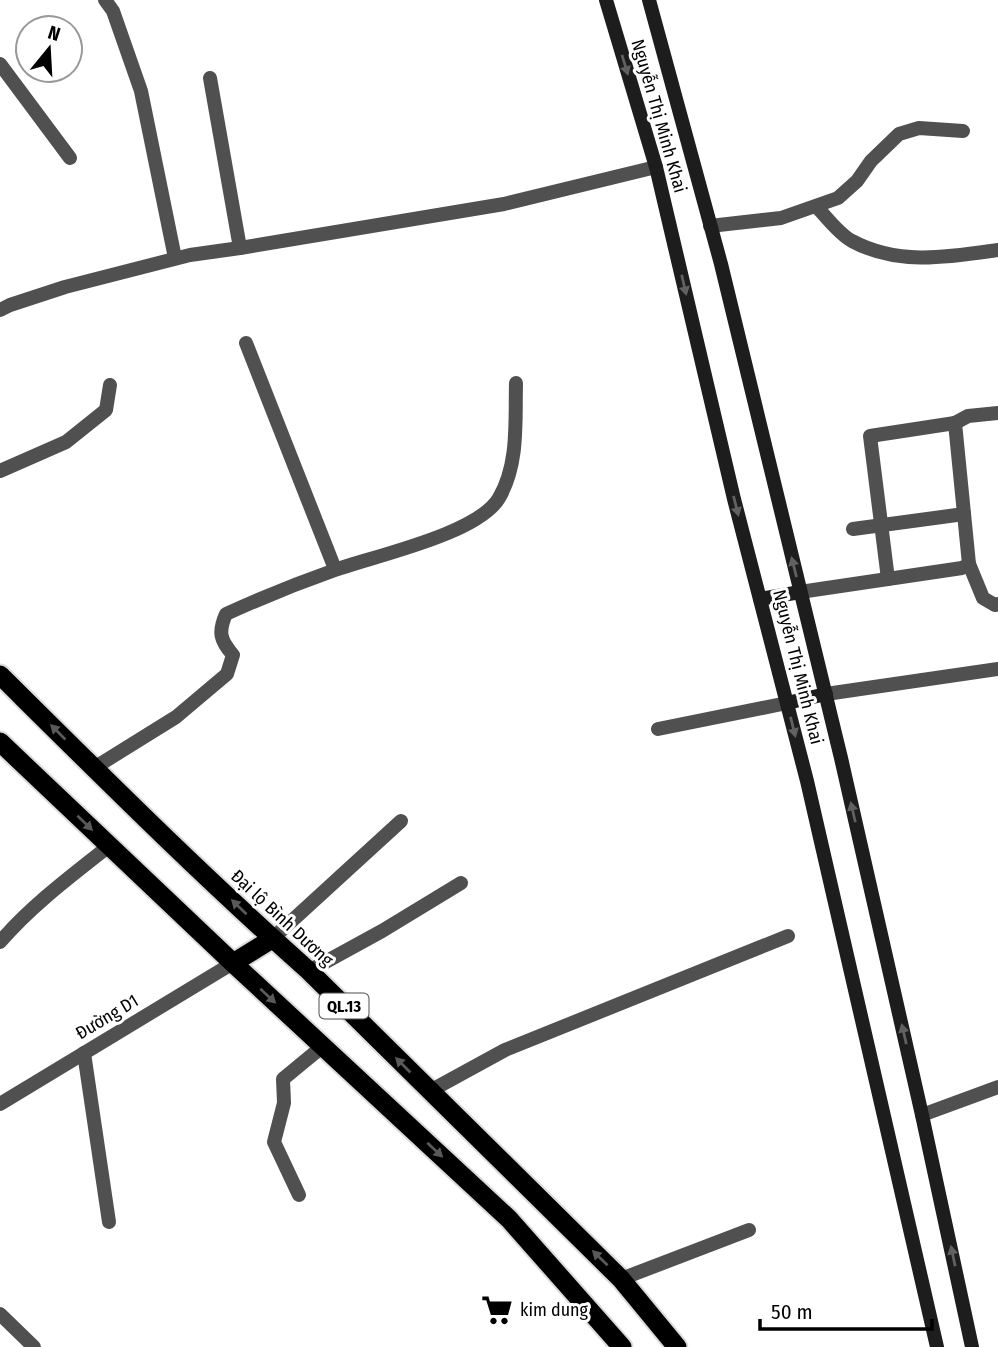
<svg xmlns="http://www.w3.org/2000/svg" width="998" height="1347" font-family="'Fira Sans Condensed',sans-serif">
  <rect width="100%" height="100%" fill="#fff"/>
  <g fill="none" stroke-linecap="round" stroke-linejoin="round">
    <defs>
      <g id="trunk">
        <path d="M 0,675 C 101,775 202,876 309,971 L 621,1279 L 677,1347"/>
        <path d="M 0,742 L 233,963 L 509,1219 L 622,1347"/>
        <path d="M 233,963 L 272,939"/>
      </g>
    </defs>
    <!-- trunk casing -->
    <use href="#trunk" stroke="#dbdbdb" stroke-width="23"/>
    <!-- service -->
    <g stroke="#505050" stroke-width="14">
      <path d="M 210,78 L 240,248"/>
      <path d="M 817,207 C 826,217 840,235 852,241 C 898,266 949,257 998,250"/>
      <path d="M 710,226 L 781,218 L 838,198 L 857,181 L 871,161 L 899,134 L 919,128 L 963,131"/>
      <path d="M 246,343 L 335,569"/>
      <path d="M 0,471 L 66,442 L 106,410 L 110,385"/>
      <path d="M 853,529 L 964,514"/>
      <path d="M 969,564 L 983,598 L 995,605 L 998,604"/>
      <path d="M 888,579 L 870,436 L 955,423"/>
      <path d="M 800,592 L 962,568 L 969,564 L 955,423 L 968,416 L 998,413"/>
      <path d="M 826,694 L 998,669"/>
      <path d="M 658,729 L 787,703"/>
      <path d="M 94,768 L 176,717 L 227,674 L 233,655 C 220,640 218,632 226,614 C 261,598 298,583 335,570 C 374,556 478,534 499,498 C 519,464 515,421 516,383"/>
      <path d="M 272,939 L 401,821"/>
      <path d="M 84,1053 L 109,1222"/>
      <path d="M 430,1091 L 505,1050 L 788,936"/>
      <path d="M 0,1314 L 34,1347"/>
    </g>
    <!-- minor -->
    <g stroke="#505050" stroke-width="14">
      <path d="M 105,0 L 113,11 L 141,91 L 175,258"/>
      <path d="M 0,64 L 70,158"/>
      <path d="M 0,310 L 10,305 L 65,287 L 190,255 L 240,248 L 504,204 L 656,167"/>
      <path d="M 0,942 C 32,905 71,876 109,846"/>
      <path d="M 309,971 L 382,931 L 461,883"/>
      <path d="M 0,1104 L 233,963"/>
      <path d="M 922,1115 L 998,1087"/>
      <path d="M 299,1195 L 274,1142 L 284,1103 L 283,1079 L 323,1046"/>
      <path d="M 621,1279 L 749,1230"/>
    </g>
    <!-- secondary -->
    <g stroke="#1d1d1d" stroke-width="14">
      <path d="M 606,0 L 656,167 L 734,499 L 807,781 L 937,1347"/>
      <path d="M 649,0 L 721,264 L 841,758 L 922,1115 L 972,1347"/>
      <path d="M 760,599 L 800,592"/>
      <path d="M 787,703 L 826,694"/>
    </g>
    <!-- trunk -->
    <use href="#trunk" stroke="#000" stroke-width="19"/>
  </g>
  <!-- one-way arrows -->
  <defs><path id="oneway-solid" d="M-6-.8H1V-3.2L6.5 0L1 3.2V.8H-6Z" transform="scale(1.75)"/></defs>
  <g fill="#616161">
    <use href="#oneway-solid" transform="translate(625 65) rotate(73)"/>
    <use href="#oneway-solid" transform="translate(684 285) rotate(77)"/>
    <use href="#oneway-solid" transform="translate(736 506) rotate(76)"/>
    <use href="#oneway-solid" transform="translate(794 567) rotate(-104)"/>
    <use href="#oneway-solid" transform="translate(793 727) rotate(76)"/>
    <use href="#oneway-solid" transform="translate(853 812) rotate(-103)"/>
    <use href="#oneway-solid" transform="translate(904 1034) rotate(-103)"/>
    <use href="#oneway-solid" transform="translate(953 1256) rotate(-102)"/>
  </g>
  <g fill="#595959">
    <use href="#oneway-solid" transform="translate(58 732) rotate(-135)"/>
    <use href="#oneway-solid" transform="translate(85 823) rotate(44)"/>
    <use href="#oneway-solid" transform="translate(239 907) rotate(-136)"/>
    <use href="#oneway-solid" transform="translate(268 996) rotate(43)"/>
    <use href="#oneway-solid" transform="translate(403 1065) rotate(-135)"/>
    <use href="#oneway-solid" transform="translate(435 1150) rotate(43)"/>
    <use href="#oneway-solid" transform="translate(600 1258) rotate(-136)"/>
  </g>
  <!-- icons -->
  <defs>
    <symbol id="supermarket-bare" viewBox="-9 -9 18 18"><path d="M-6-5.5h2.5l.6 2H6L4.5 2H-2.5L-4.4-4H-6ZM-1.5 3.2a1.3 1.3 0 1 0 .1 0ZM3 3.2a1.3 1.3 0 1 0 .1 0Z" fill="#000" stroke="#fff" stroke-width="2.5" paint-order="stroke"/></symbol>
  </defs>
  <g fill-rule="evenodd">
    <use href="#supermarket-bare" x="475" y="1288" width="44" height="44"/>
  </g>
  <g text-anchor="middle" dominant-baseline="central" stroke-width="6" stroke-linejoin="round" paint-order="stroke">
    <!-- shield labels -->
    <rect fill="#fff" stroke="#4c4c4c" stroke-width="2" x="319.5" y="993.5" width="49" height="25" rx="5"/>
    <g font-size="16" font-weight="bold" fill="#000">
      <text x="344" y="1006">QL.13</text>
    </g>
    <!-- street labels -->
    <g font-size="18" fill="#000" stroke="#fff">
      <text transform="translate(659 116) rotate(74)">Nguyễn Thị Minh Khai</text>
      <text transform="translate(798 667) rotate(76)">Nguyễn Thị Minh Khai</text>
      <text transform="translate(282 918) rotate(43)">Đại lộ Bình Dương</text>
      <text transform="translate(107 1017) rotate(-31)">Đường D1</text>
    </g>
    <!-- poi labels -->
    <g font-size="18" fill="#000" stroke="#fff" text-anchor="start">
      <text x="520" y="1310">kim dung</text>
    </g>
  </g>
  <!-- north arrow -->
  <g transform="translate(49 49) rotate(18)"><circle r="33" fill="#ffffff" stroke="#999999" stroke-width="2"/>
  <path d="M0-5L12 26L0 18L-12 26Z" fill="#000000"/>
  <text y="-10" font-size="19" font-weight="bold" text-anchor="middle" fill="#000000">N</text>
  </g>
  <!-- scale -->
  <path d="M760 1319v10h172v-10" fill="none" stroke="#000000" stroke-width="3.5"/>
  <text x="771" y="1319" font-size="21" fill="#000000" stroke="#ffffff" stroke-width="5" paint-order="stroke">50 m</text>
</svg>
